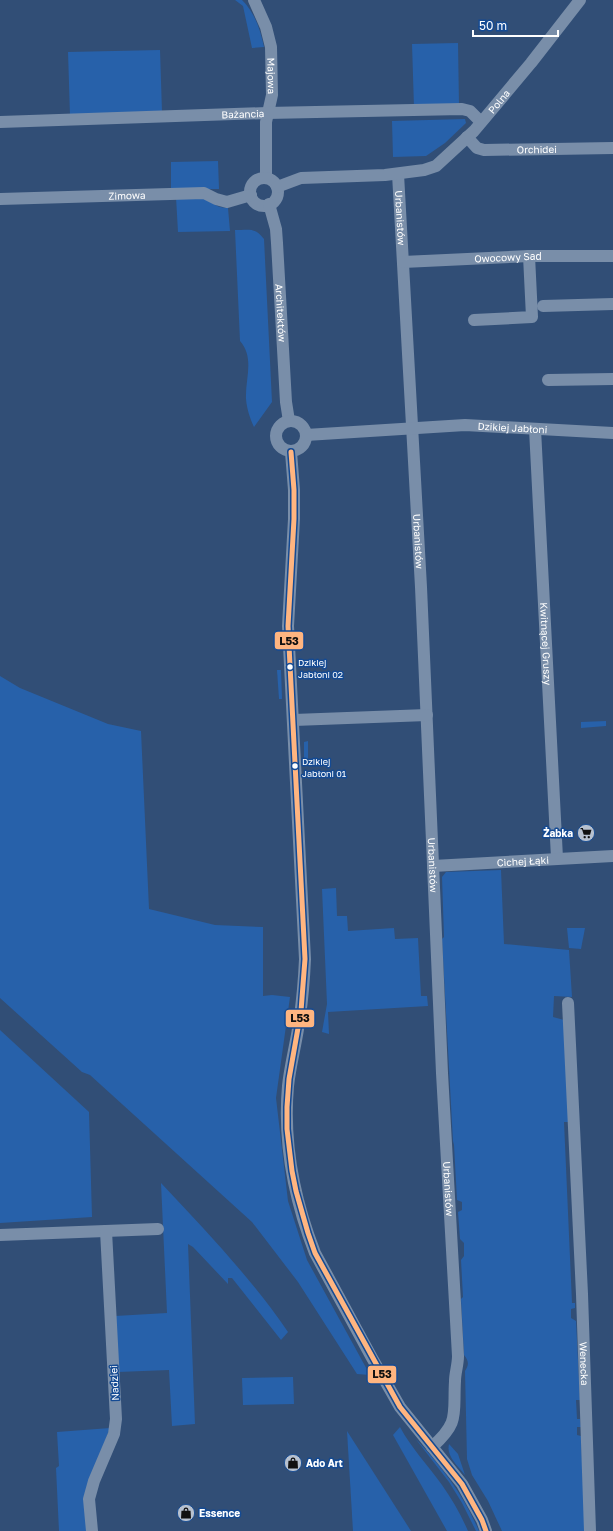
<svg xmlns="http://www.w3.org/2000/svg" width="613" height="1531" font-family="'Golos Text',sans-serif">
  <rect width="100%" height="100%" fill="#314e76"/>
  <!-- green -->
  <g fill="#2761aa">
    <path d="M 235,0 L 242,0 C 255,13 260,29 264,47 L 252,48 L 243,6 Z"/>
    <path d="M 458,43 L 459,106 L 414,107 L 412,44 Z"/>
    <path d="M 160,50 L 162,112 L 70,115 L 68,52 Z"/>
    <path d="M 465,119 L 466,123 L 445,143 L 426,156 L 393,157 L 392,121 Z"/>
    <path d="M 218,161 L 219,189 L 171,189 L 171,162 Z"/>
    <path d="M 176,197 L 206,198 C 213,204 218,208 228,208 L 230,231 L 178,232 Z"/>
    <path d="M 235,230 C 249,230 255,227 264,239 L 272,402 L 254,427 C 250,418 247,410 246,399 C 245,379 255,358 240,341 Z"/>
    <path d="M 277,670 L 281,670 L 282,699 L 279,699 Z"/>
    <path d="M 0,676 L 20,688 L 108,724 L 141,731 L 149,909 L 215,925 L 263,927 L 263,996 L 272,995 L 290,997 L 276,1098 L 288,1201 L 307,1260 L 370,1375 L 357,1374 L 298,1282 L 252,1222 L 90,1075 L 82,1072 L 0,998 Z"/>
    <path d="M 606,721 L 606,726 L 581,728 L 581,722 Z"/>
    <path d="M 308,741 L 308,761 L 304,761 L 304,742 Z"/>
    <path d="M 501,870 L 504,944 L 569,950 L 572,997 L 554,996 L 553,1017 L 564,1020 L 572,1122 L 564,1122 L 572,1303 L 575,1303 L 575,1308 L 571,1309 L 571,1318 L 576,1321 L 580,1400 L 576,1400 L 577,1419 L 580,1419 L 581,1427 L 577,1427 L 577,1435 L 581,1436 L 585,1531 L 502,1531 L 488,1501 L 472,1475 L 467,1459 L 465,1371 C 469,1365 469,1361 464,1355 L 461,1299 L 463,1297 L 461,1260 L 464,1256 L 464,1243 L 460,1239 L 458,1212 L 462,1210 L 462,1202 L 457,1200 L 454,1145 L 453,1141 L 442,939 L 444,937 L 442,877 L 446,872 Z"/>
    <path d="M 336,888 L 337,916 L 347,916 L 348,931 L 394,928 L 395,939 L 418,938 L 421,996 L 427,996 L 428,1006 L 328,1012 L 329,1034 L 322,1032 L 327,1004 L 322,889 Z"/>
    <path d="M 567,928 L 585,928 L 581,949 L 569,948 Z"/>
    <path d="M 0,1030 L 89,1112 L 92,1217 L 0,1223 Z"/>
    <path d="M 161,1183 C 206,1231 251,1278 288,1332 L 281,1340 L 232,1278 L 228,1278 L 228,1284 L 193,1247 L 188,1244 L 195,1424 L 172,1426 L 169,1370 L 118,1372 L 115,1316 L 167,1313 Z"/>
    <path d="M 293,1377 L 294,1404 L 243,1405 L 242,1378 Z"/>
    <path d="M 400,1427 C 411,1448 428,1465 442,1485 C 452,1499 461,1515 468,1531 L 447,1531 L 393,1435 Z"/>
    <path d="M 110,1428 L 84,1496 L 88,1531 L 59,1531 L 56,1468 L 59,1466 L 57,1432 Z"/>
    <path d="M 347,1431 L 411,1531 L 353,1531 Z"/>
    <path d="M 415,1438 C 442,1467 463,1494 479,1531 L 476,1531 L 462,1503 L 449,1482 Z"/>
    <path d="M 449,1444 L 458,1454 L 465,1475 C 458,1466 446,1456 449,1444 Z"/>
  </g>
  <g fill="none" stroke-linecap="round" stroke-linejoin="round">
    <!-- minor -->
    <g stroke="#798ea9" stroke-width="12">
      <path id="s1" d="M 254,0 L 266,27 L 271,47 L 272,95 L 266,122 L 266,178"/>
      <path id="s2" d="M 0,122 L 267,113 L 462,109 L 470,111 L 481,122"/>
      <path id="s3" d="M 467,137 L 477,148 L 484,150 L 613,148"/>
      <path id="s4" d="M 398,174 L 421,587 L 442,1073 L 458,1356 C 458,1365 455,1373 455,1381 C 453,1415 460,1422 432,1447"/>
      <circle cx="264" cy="192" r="14"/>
      <path id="s5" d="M 277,187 L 301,178 L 385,175 L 424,170 L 436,166 L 474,131 L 531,63 L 580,0"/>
      <path id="s6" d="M 0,199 L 204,193 L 216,199 L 227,202 L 251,195"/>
      <path id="s7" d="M 269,204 L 276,229 L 277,243 L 286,402 L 289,421"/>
      <path id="s8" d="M 403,262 L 529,256 L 613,256"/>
      <path d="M 543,306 L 613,304"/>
      <path d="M 474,320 L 532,317 L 529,256"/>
      <path d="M 548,380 L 613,379"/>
      <circle cx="291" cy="436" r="15"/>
      <path id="s9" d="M 535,429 L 557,858"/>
      <path id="s10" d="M 306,435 L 465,425 L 613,433"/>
      <path d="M 291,452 L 294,490 L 294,519 L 288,626 L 305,959 C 304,982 302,1005 298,1029 C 295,1048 290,1067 288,1086 C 283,1143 294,1199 315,1253 L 372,1358 L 400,1407 L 462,1484 L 482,1520 L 486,1531"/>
      <path d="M 294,720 L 427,715"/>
      <path id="s11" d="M 433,866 L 613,856"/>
      <path id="s12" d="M 568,1003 L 582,1294 L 590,1531"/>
      <path d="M 0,1235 L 158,1229"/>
      <path d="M 92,1531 L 89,1499 L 94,1481 L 114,1434 L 116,1419 L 106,1231"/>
    </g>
    <defs>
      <path id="bus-1" d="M 291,452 L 294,490 L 294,519 L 288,626 L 305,959 L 301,1011 L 289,1079 L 287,1107 L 287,1129 L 292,1171 L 296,1191 L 308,1233 L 315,1253 L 400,1407 L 462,1484 L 482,1520 L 486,1531"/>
    </defs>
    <!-- bus-1 casing -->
    <use href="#bus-1" stroke="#144a93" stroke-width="8"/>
    <!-- bus-1 -->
    <use href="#bus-1" stroke="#ffb580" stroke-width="5"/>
  </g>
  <!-- icons -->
  <defs>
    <symbol id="supermarket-disc" viewBox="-11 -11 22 22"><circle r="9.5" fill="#b7c1cf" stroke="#144a93"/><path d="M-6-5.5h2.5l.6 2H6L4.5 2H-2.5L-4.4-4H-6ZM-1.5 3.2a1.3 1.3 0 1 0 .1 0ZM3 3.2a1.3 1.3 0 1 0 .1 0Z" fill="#111"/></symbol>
    <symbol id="shop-disc" viewBox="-11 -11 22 22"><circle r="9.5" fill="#b7c1cf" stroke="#144a93"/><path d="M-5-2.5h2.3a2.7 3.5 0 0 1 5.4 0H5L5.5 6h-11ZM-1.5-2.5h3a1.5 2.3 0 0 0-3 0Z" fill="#111"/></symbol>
  </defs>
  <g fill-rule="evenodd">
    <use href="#supermarket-disc" x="576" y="823" width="20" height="20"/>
    <use href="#shop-disc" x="283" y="1453" width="20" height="20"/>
    <use href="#shop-disc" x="176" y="1503" width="20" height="20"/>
  </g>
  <!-- markers -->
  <g fill="#fff" stroke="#144a93" stroke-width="1.5">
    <circle cx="290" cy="667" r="3.5"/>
    <circle cx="295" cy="766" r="3.5"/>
  </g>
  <g text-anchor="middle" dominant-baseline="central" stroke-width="3" stroke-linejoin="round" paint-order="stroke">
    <!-- bus labels -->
    <g font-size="9" fill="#fff" stroke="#144a93" text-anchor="start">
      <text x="298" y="662">Dzikiej<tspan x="298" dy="12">Jabłoni 02</tspan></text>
      <text x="302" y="761">Dzikiej<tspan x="302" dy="12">Jabłoni 01</tspan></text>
    </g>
    <!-- street labels -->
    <g font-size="10" fill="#fff" stroke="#144a93">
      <text stroke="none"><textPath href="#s1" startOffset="79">Majowa</textPath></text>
      <text stroke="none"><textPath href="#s5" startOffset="252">Polna</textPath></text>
      <text stroke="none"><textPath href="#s2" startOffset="243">Bażancia</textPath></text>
      <text stroke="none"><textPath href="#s3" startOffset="75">Orchidei</textPath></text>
      <text stroke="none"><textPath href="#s6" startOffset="127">Zimowa</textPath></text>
      <text stroke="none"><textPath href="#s4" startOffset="44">Urbanistów</textPath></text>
      <text stroke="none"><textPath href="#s8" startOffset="105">Owocowy Sad</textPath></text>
      <text stroke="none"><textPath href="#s7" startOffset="110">Architektów</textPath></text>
      <text stroke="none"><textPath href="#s10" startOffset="207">Dzikiej Jabłoni</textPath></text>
      <text stroke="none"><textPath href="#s4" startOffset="368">Urbanistów</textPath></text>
      <text stroke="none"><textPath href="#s9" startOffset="215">Kwitnącej Gruszy</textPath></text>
      <text stroke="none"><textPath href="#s11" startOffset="90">Cichej Łąki</textPath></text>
      <text stroke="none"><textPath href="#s4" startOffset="692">Urbanistów</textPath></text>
      <text stroke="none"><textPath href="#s4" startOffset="1016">Urbanistów</textPath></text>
      <text stroke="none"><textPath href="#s12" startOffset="361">Wenecka</textPath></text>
      <text transform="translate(114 1383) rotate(-93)">Nadziei</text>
    </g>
    <!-- poi labels -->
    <g font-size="10" font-weight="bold" fill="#fff" stroke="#144a93" text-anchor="start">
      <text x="573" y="833" text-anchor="end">Żabka</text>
      <text x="306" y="1463">Ado Art</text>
      <text x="199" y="1513">Essence</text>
    </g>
  </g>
  <g stroke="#144a93" stroke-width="1.5">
    <rect x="274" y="631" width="30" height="19" rx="4" fill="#ffb580"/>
    <rect x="285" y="1009" width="30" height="19" rx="4" fill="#ffb580"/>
    <rect x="367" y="1365" width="30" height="19" rx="4" fill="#ffb580"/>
  </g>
  <g font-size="11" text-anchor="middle" font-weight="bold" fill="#111">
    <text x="289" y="645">L53</text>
    <text x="300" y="1022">L53</text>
    <text x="382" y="1378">L53</text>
  </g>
  <!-- scale -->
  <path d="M473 30v6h85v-6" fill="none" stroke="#ffffff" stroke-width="2"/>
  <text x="479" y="30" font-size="12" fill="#ffffff" stroke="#144a93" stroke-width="3" paint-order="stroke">50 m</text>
</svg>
